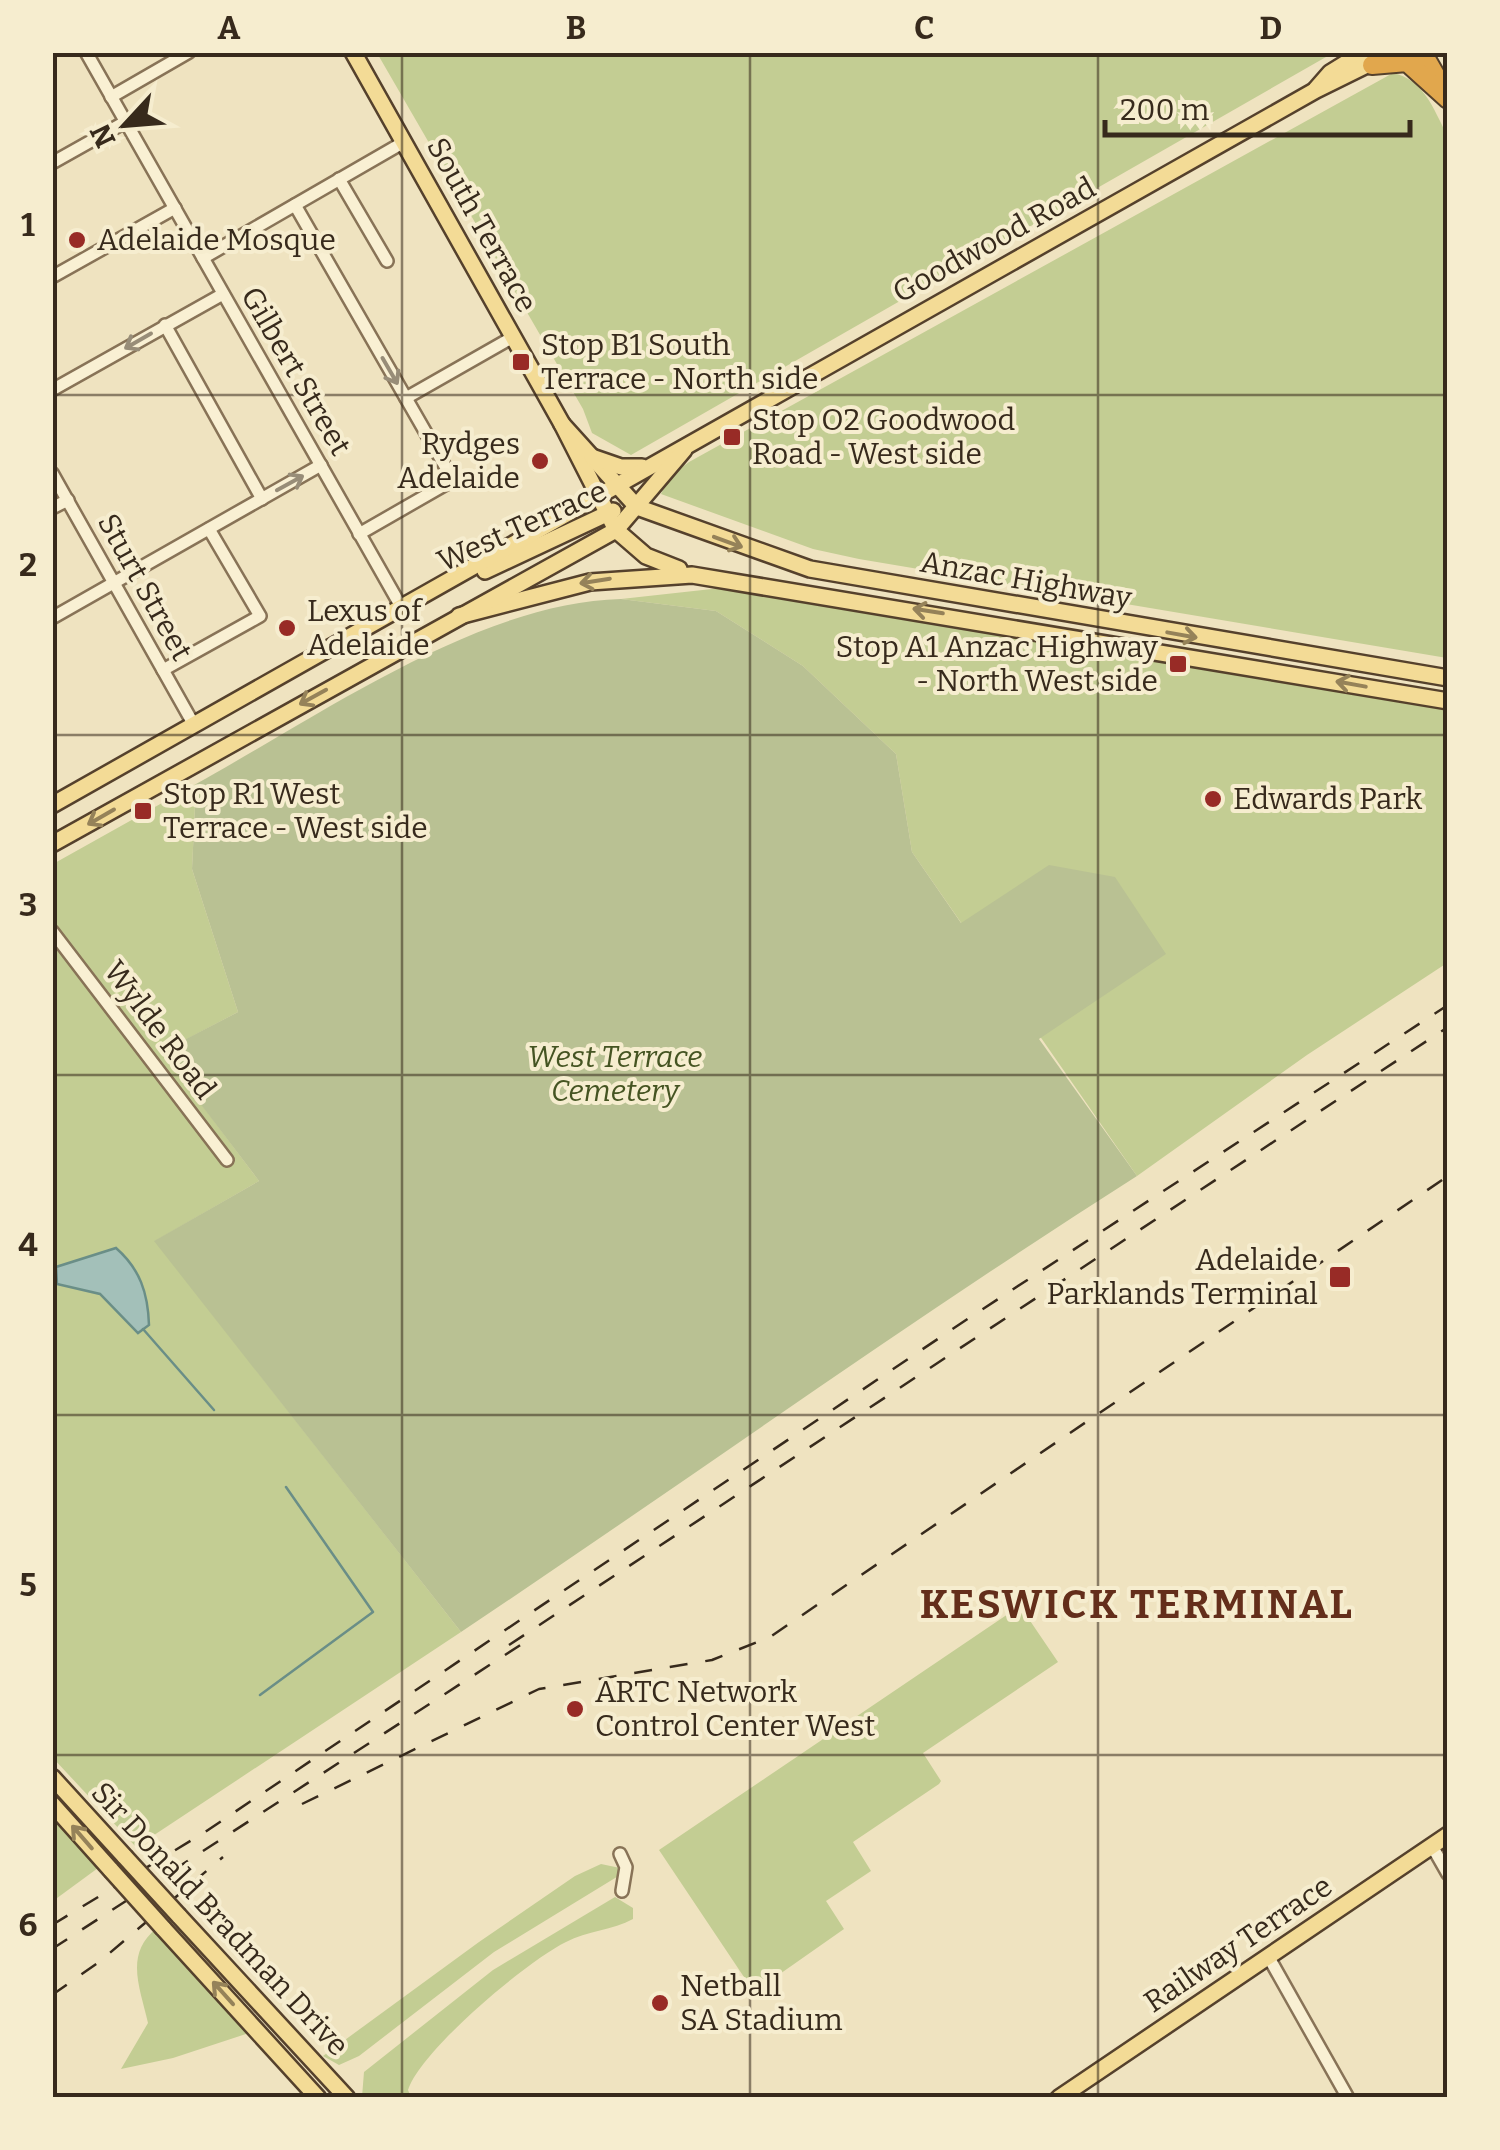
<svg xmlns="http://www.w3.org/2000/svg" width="1500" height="2150" font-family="Bitter,serif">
  <rect width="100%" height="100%" fill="#efe3c0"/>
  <!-- green -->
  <g fill="#c3cd93">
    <path d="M 377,53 L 1333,53 L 631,455 L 592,433 L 583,409 Z"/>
    <path d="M 1393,73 C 1424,80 1433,108 1447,135 L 1447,658 L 859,559 L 813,549 L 661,494 L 670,476 L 689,462 Z"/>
    <path d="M 730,587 L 1447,707 L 1447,963 L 1307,1055 L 1137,1176 L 912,852 L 896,754 L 803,666 L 716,611 L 621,599 Z"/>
    <path d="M 196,784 L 192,869 L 238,1012 L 162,1052 L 259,1181 L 155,1241 L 461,1632 L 136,1847 L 53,1758 L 53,864 Z"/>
    <path d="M 1020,1606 L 1058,1662 L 923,1753 L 941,1781 L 939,1784 L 853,1842 L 871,1871 L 826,1901 L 844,1929 L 754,1992 L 659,1850 Z"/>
    <path d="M 52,1818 L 98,1868 L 53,1901 L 52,1901 Z"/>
    <path d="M 601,1864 L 620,1868 L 620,1875 L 494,1952 L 359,2056 L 339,2065 L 323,2056 L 479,1942 L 575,1876 Z"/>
    <path d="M 615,1897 L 633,1908 L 633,1919 C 613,1930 587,1931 566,1942 C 527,1961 421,2050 408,2090 L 411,2097 L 362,2097 L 364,2072 L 493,1970 Z"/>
    <path d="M 157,1928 L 252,2032 L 173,2058 L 121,2069 L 148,2023 C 140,1987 124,1954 157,1928 Z"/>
  </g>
  <!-- cemetery -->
  <path fill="#b9c193" d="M 621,599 L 716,611 L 803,666 L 896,754 L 912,852 L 961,923 L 1049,865 L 1115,877 L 1166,954 L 1039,1039 L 1137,1176 C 907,1322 687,1481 461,1632 L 154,1241 L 259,1181 L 161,1052 L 238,1012 L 192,869 L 196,784 C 319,716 480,602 621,599 Z"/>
  <!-- water -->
  <path fill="#a3c0b9" stroke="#6a8e87" stroke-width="2.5" d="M 116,1248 C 140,1269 148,1293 149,1325 L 138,1333 L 100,1294 L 57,1284 L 56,1267 Z"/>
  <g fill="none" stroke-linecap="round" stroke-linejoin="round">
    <!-- stream -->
    <g stroke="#6a8e87" stroke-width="2.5">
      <path d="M 143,1329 L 214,1410"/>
      <path d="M 260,1695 L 373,1612 L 286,1487"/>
    </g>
    <defs>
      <g id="minor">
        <path d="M 86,52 L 403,610"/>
        <path d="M 111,97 L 189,52"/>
        <path d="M 52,163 L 125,122"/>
        <path d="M 339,179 L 387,261"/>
        <path d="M 295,205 L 453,480 L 359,534"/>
        <path d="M 203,258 L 404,142"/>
        <path d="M 52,277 L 175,208"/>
        <path d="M 165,325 L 262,499"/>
        <path d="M 52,390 L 223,294"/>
        <path d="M 406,398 L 513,337"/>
        <path d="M 52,473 L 194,725"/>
        <path d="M 52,508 L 68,500"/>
        <path d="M 52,618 L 321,465"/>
        <path d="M 163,670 L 260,616 L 209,529"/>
        <path d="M 52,931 L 227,1160"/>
        <path d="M 1432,1846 L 1448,1874"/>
        <path d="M 620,1854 L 626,1867 L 622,1891"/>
        <path d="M 1268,1956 L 1348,2098"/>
      </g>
      <g id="major">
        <path d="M 353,52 L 562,424 L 616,530 L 646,556 L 679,569"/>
        <path d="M 1316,89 L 1330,73 L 1364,52"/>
        <path d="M 562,424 L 637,507 L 810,569 L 1448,678"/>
        <path d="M 592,457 L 621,467 L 642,467"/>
        <path d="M 485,571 L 613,511"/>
        <path d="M 459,616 L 590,582 L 692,575 L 1448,701"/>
        <path d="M 52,805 L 1316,90 L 1393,52"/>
        <path d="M 52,844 L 616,530 L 684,450"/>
        <path d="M 52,1777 L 125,1857"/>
        <path d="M 52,1804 L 111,1870"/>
        <path d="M 179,1916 L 347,2098"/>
        <path d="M 163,1928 L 318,2098"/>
        <path d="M 1059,2098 L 1448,1835"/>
      </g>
      <g id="highway">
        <path d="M 1422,52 L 1437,78"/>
        <path d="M 1372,65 L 1407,62 L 1448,99"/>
      </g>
    </defs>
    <!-- minor casing -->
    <use href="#minor" stroke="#887357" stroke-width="16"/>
    <!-- major casing -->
    <use href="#major" stroke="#55412c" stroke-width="20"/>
    <!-- highway casing -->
    <use href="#highway" stroke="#55412c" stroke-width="22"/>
    <!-- minor -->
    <use href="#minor" stroke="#f9f0d3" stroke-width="11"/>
    <!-- major -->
    <use href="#major" stroke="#f3db96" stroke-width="15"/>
    <!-- highway -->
    <use href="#highway" stroke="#e1a74d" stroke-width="18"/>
    <!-- rail -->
    <g stroke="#372a1c" stroke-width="2.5" stroke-dasharray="18 18" stroke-linecap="butt">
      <path d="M 509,1645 L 1448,1027"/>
      <path d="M 302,1804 L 539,1689 L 712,1660 L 770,1637 L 1448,1176"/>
      <path d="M 52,1925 L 205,1832 L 963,1322 L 1448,1005"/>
      <path d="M 52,1949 L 525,1642"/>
      <path d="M 52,1995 L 99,1962 L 223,1857"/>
    </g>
    <defs>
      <g id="major-bridge">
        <path d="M 125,1857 L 179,1916"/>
        <path d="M 111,1870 L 163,1928"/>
      </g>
    </defs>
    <!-- major-bridge casing -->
    <use href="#major-bridge" stroke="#55412c" stroke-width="20" stroke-linecap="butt"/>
    <!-- major-bridge -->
    <use href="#major-bridge" stroke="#f3db96" stroke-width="15"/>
  </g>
  <!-- one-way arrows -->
  <defs><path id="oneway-shaft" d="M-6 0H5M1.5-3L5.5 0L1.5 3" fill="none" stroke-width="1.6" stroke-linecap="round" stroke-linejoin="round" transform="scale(2.5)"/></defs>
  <g stroke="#988d78">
    <use href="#oneway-shaft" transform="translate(138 341) rotate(150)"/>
    <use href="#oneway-shaft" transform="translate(390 371) rotate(60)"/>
    <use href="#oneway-shaft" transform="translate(290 483) rotate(-29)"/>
  </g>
  <g stroke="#958259">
    <use href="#oneway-shaft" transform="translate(728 542) rotate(20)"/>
    <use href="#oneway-shaft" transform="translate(595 581) rotate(171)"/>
    <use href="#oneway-shaft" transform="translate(928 611) rotate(-171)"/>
    <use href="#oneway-shaft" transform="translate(1182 635) rotate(10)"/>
    <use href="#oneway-shaft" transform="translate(1351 684) rotate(-170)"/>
    <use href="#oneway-shaft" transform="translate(313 697) rotate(151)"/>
    <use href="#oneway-shaft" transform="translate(101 817) rotate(150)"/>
    <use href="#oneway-shaft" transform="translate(82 1837) rotate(-131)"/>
    <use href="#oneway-shaft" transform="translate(223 1993) rotate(-132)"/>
  </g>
  <!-- grid -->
  <path fill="none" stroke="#372a1c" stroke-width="2.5" stroke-opacity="0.55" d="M 402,52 L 402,2098M 750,52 L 750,2098M 1098,52 L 1098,2098M 52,395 L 1448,395M 52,735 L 1448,735M 52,1075 L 1448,1075M 52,1415 L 1448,1415M 52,1755 L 1448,1755"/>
  <!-- markers -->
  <g fill="#982b26" stroke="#f6edcf" stroke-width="4">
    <circle cx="77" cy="240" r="10"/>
    <rect x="511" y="352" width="20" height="20" rx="5"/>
    <rect x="722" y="427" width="20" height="20" rx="5"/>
    <circle cx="540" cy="461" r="10"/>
    <circle cx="287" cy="628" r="10"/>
    <rect x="1168" y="654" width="20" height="20" rx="5"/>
    <circle cx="1213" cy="799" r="10"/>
    <rect x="133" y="801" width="20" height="20" rx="5"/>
    <rect x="1328" y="1265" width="24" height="24" rx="5"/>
    <circle cx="575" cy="1709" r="10"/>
    <circle cx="660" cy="2003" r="10"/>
  </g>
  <g text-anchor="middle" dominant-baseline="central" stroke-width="8" stroke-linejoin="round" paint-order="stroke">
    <!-- street labels -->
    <g font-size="30" fill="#372a1c" stroke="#f6edcf">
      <text transform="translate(482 225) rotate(61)">South Terrace</text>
      <text transform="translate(994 240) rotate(-29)">Goodwood Road</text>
      <text transform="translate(296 371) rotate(60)">Gilbert Street</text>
      <text transform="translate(522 526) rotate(-24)">West Terrace</text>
      <text transform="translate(1026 580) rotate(10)">Anzac Highway</text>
      <text transform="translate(145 587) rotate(61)">Sturt Street</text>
      <text transform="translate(160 1030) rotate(53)">Wylde Road</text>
      <text transform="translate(220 1919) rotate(47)">Sir Donald Bradman Drive</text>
      <text transform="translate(1238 1944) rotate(-34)">Railway Terrace</text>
    </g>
    <!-- poi labels -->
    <g font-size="30" fill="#372a1c" stroke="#f6edcf" text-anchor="start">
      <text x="97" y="240">Adelaide Mosque</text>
      <text x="541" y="345">Stop B1 South<tspan x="541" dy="34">Terrace - North side</tspan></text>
      <text x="752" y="420">Stop O2 Goodwood<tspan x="752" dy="34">Road - West side</tspan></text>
      <text x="520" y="444" text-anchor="end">Rydges<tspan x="520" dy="34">Adelaide</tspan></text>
      <text x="307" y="611">Lexus of<tspan x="307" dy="34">Adelaide</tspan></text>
      <text x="1158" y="647" text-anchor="end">Stop A1 Anzac Highway<tspan x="1158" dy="34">- North West side</tspan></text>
      <text x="163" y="794">Stop R1 West<tspan x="163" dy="34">Terrace - West side</tspan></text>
      <text x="1233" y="799">Edwards Park</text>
      <text x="1318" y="1260" text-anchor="end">Adelaide<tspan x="1318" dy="34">Parklands Terminal</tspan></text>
      <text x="595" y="1692">ARTC Network<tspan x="595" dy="34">Control Center West</tspan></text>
      <text x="680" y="1986">Netball<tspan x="680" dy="34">SA Stadium</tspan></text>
    </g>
    <!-- park labels -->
    <g font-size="30" font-style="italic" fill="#455422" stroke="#f6edcf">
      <text x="615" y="1057">West Terrace<tspan x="615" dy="34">Cemetery</tspan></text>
    </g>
    <!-- district labels -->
    <g font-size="40" font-weight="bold" letter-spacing="2.5" fill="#642e1b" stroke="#f6edcf">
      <text x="1137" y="1605">KESWICK TERMINAL</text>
    </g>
  </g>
  <!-- border -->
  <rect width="1500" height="2150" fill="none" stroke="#f6edcf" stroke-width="110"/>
  <!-- north arrow -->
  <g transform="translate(125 125) rotate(244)" stroke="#f6edcf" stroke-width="8" paint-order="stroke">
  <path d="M0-8L18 38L0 25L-18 38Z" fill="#372a1c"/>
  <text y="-15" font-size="28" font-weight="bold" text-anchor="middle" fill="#372a1c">N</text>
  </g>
  <!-- scale -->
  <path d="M1105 120v15h305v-15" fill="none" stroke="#372a1c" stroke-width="5"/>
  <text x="1120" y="120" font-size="30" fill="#372a1c" stroke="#f6edcf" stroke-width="8" paint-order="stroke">200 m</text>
  <rect x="55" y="55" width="1390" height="2040" fill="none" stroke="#372a1c" stroke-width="4"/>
  <g font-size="32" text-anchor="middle" font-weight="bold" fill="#372a1c">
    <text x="229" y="39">A</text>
    <text x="576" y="39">B</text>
    <text x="924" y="39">C</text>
    <text x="1271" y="39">D</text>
    <text x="28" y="236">1</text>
    <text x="28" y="576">2</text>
    <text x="28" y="916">3</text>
    <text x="28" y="1256">4</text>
    <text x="28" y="1596">5</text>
    <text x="28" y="1936">6</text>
  </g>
</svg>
